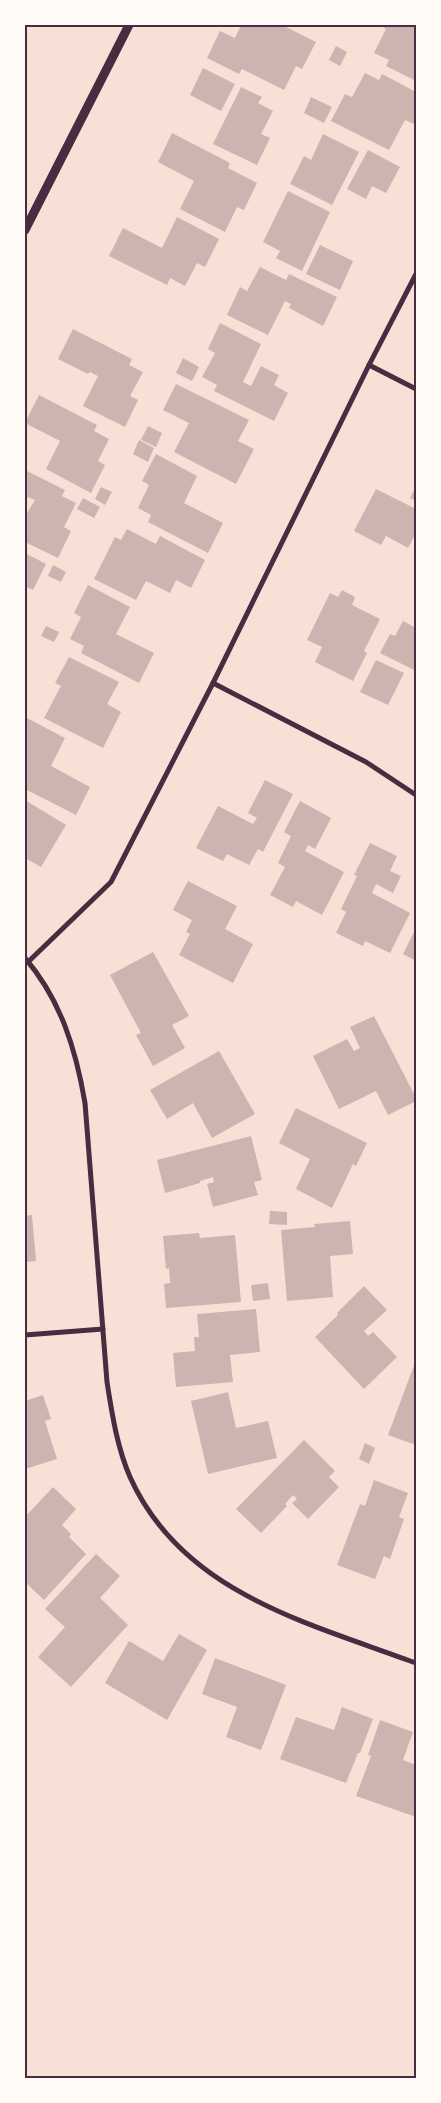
<svg xmlns="http://www.w3.org/2000/svg" width="441" height="2103" font-family="'Crimson Pro',serif">
  <rect width="100%" height="100%" fill="#f7e1d7"/>
  <!-- building -->
  <g fill="#ccb4b1">
    <path d="M 241,25 L 282,25 L 316,42 L 302,69 L 296,66 L 284,90 L 242,69 L 239,74 L 207,58 L 220,31 L 235,38 Z"/>
    <path d="M 379,25 L 416,25 L 416,81 L 386,66 L 389,60 L 374,53 L 386,29 Z"/>
    <path d="M 336,46 L 347,52 L 340,66 L 329,60 Z"/>
    <path d="M 203,68 L 235,84 L 221,111 L 190,95 Z"/>
    <path d="M 365,73 L 379,80 L 382,74 L 416,92 L 416,125 L 405,120 L 389,150 L 331,121 L 345,94 L 352,97 Z"/>
    <path d="M 241,87 L 262,97 L 258,103 L 273,111 L 261,134 L 270,138 L 257,165 L 213,144 Z"/>
    <path d="M 311,97 L 332,107 L 324,123 L 304,113 Z"/>
    <path d="M 172,133 L 230,163 L 228,168 L 257,183 L 244,210 L 237,207 L 225,232 L 180,209 L 194,181 L 158,162 Z"/>
    <path d="M 323,134 L 359,152 L 332,205 L 290,184 L 304,156 L 311,160 Z"/>
    <path d="M 368,150 L 400,167 L 386,193 L 372,186 L 366,199 L 347,189 Z"/>
    <path d="M 288,191 L 330,212 L 302,271 L 276,258 L 280,251 L 263,242 Z"/>
    <path d="M 177,217 L 219,239 L 205,267 L 197,263 L 185,286 L 170,278 L 167,285 L 109,256 L 123,228 L 162,248 Z"/>
    <path d="M 320,245 L 353,261 L 340,290 L 306,274 Z"/>
    <path d="M 260,267 L 286,280 L 289,274 L 337,297 L 323,326 L 289,308 L 291,304 L 285,301 L 268,335 L 227,315 L 240,287 L 247,291 Z"/>
    <path d="M 220,323 L 261,344 L 243,382 L 251,386 L 261,366 L 279,375 L 274,385 L 288,393 L 274,421 L 214,391 L 217,385 L 202,377 L 215,353 L 208,349 Z"/>
    <path d="M 73,329 L 132,359 L 129,365 L 143,372 L 130,396 L 138,400 L 125,427 L 83,406 L 98,376 L 90,372 L 88,374 L 58,359 Z"/>
    <path d="M 183,358 L 199,367 L 192,381 L 176,373 Z"/>
    <path d="M 176,384 L 249,420 L 238,441 L 254,449 L 236,484 L 174,452 L 189,423 L 163,410 Z"/>
    <path d="M 39,395 L 97,425 L 94,431 L 109,439 L 98,461 L 105,465 L 91,493 L 46,469 L 60,441 L 25,423 Z"/>
    <path d="M 148,426 L 162,433 L 156,447 L 141,440 Z"/>
    <path d="M 139,440 L 154,448 L 148,462 L 133,454 Z"/>
    <path d="M 156,454 L 197,476 L 184,503 L 223,523 L 208,553 L 148,522 L 151,515 L 138,508 L 149,485 L 142,481 Z"/>
    <path d="M 25,470 L 65,490 L 62,496 L 76,503 L 64,527 L 71,531 L 58,558 L 25,542 L 25,516 L 35,500 L 28,497 L 25,503 Z"/>
    <path d="M 416,486 L 416,501 L 410,498 Z"/>
    <path d="M 101,487 L 112,492 L 105,505 L 95,499 Z"/>
    <path d="M 376,489 L 416,509 L 416,533 L 408,548 L 386,536 L 381,545 L 354,531 Z"/>
    <path d="M 83,498 L 100,507 L 94,518 L 77,509 Z"/>
    <path d="M 127,529 L 156,544 L 160,536 L 205,560 L 191,588 L 176,580 L 170,593 L 146,581 L 136,600 L 94,579 L 115,537 L 121,540 Z"/>
    <path d="M 25,553 L 46,564 L 33,590 L 25,586 Z"/>
    <path d="M 53,565 L 66,572 L 61,582 L 48,576 Z"/>
    <path d="M 88,585 L 130,607 L 116,634 L 154,653 L 139,683 L 81,653 L 84,646 L 70,639 L 81,617 L 74,613 Z"/>
    <path d="M 342,590 L 355,597 L 352,605 L 380,619 L 364,651 L 367,653 L 353,681 L 315,662 L 322,647 L 307,640 L 330,593 L 338,597 Z"/>
    <path d="M 403,621 L 416,628 L 416,671 L 380,653 L 390,634 L 395,636 Z"/>
    <path d="M 46,626 L 59,632 L 54,642 L 41,636 Z"/>
    <path d="M 69,657 L 119,682 L 107,704 L 121,712 L 103,748 L 44,718 L 61,686 L 55,683 Z"/>
    <path d="M 376,660 L 404,673 L 388,705 L 360,692 Z"/>
    <path d="M 25,717 L 65,738 L 51,766 L 90,787 L 76,815 L 25,789 Z"/>
    <path d="M 265,780 L 293,794 L 263,852 L 258,849 L 249,865 L 227,854 L 223,861 L 196,848 L 218,806 L 253,824 L 257,818 L 248,813 Z"/>
    <path d="M 25,800 L 66,825 L 41,867 L 25,858 Z"/>
    <path d="M 300,801 L 331,818 L 315,849 L 308,845 L 305,851 L 344,872 L 322,915 L 296,901 L 293,907 L 270,895 L 285,867 L 278,863 L 291,836 L 284,832 Z"/>
    <path d="M 370,843 L 397,856 L 390,871 L 401,876 L 393,893 L 376,884 L 372,893 L 410,913 L 390,953 L 365,941 L 363,946 L 336,933 L 346,912 L 341,909 L 357,876 L 354,875 Z"/>
    <path d="M 188,881 L 237,906 L 225,929 L 253,944 L 233,983 L 179,955 L 190,934 L 186,932 L 192,920 L 173,910 Z"/>
    <path d="M 416,928 L 416,961 L 403,954 Z"/>
    <path d="M 153,952 L 189,1016 L 172,1025 L 185,1048 L 153,1066 L 136,1035 L 141,1033 L 110,975 Z"/>
    <path d="M 374,1016 L 416,1098 L 416,1101 L 388,1115 L 376,1091 L 339,1109 L 313,1056 L 347,1039 L 354,1051 L 360,1048 L 350,1027 Z"/>
    <path d="M 219,1051 L 255,1114 L 212,1138 L 193,1103 L 167,1119 L 150,1090 Z"/>
    <path d="M 296,1108 L 367,1143 L 356,1166 L 353,1164 L 332,1208 L 296,1189 L 310,1159 L 279,1143 Z"/>
    <path d="M 251,1136 L 262,1180 L 254,1182 L 258,1195 L 213,1207 L 207,1184 L 214,1182 L 213,1177 L 200,1181 L 200,1183 L 165,1193 L 157,1160 Z"/>
    <path d="M 270,1211 L 287,1212 L 287,1225 L 269,1224 Z"/>
    <path d="M 32,1215 L 36,1261 L 25,1262 L 25,1216 Z"/>
    <path d="M 350,1221 L 353,1254 L 330,1256 L 333,1297 L 287,1301 L 281,1230 L 315,1227 L 314,1224 Z"/>
    <path d="M 199,1233 L 200,1238 L 235,1235 L 241,1302 L 166,1308 L 164,1284 L 170,1283 L 169,1268 L 166,1269 L 163,1236 Z"/>
    <path d="M 268,1283 L 270,1299 L 253,1301 L 251,1285 Z"/>
    <path d="M 364,1286 L 387,1310 L 364,1331 L 368,1336 L 373,1332 L 397,1357 L 364,1389 L 315,1337 L 338,1315 L 337,1313 Z"/>
    <path d="M 256,1309 L 260,1352 L 230,1355 L 233,1382 L 176,1387 L 173,1353 L 195,1351 L 194,1337 L 199,1337 L 197,1314 Z"/>
    <path d="M 416,1360 L 416,1445 L 388,1435 Z"/>
    <path d="M 228,1392 L 236,1428 L 268,1421 L 277,1458 L 208,1474 L 191,1401 Z"/>
    <path d="M 43,1395 L 51,1419 L 45,1421 L 57,1459 L 25,1469 L 25,1401 Z"/>
    <path d="M 304,1440 L 335,1471 L 329,1477 L 339,1487 L 308,1519 L 292,1503 L 297,1499 L 293,1495 L 285,1504 L 287,1506 L 261,1533 L 236,1509 Z"/>
    <path d="M 365,1443 L 375,1448 L 369,1464 L 359,1459 Z"/>
    <path d="M 374,1480 L 408,1493 L 399,1517 L 404,1519 L 390,1559 L 384,1556 L 375,1579 L 337,1565 L 360,1504 L 365,1506 Z"/>
    <path d="M 53,1487 L 76,1509 L 62,1525 L 71,1534 L 69,1537 L 86,1554 L 44,1600 L 25,1582 L 25,1517 Z"/>
    <path d="M 96,1554 L 120,1576 L 100,1598 L 128,1625 L 71,1687 L 38,1657 L 65,1627 L 45,1609 Z"/>
    <path d="M 179,1634 L 207,1650 L 167,1720 L 105,1683 L 129,1641 L 163,1661 Z"/>
    <path d="M 215,1658 L 286,1685 L 261,1750 L 226,1737 L 237,1707 L 202,1694 Z"/>
    <path d="M 342,1707 L 373,1719 L 360,1753 L 358,1753 L 346,1783 L 280,1759 L 296,1717 L 334,1730 Z"/>
    <path d="M 380,1720 L 413,1732 L 403,1760 L 416,1765 L 416,1817 L 356,1796 L 371,1756 L 368,1755 Z"/>
  </g>
  <g fill="none" stroke-linecap="round" stroke-linejoin="round">
    <!-- minor -->
    <g stroke="#4a2c40" stroke-width="5">
      <path d="M 369,365 L 416,389"/>
      <path d="M 213,683 L 366,762 L 416,795"/>
      <path d="M 25,958 C 61,1000 76,1050 85,1103 L 107,1382 C 112,1414 117,1447 130,1477 C 182,1593 308,1623 416,1663"/>
      <path d="M 28,962 L 111,882 L 213,683 L 369,365 L 416,274"/>
      <path d="M 25,1335 L 103,1329"/>
    </g>
    <!-- tertiary -->
    <path stroke="#4a2c40" stroke-width="9" d="M 25,230 L 129,25"/>
  </g>
  <!-- border -->
  <rect width="441" height="2103" fill="none" stroke="#fffaf5" stroke-width="52"/>
  <rect x="26" y="26" width="389" height="2051" fill="none" stroke="#4a2c40" stroke-width="2"/>
</svg>
